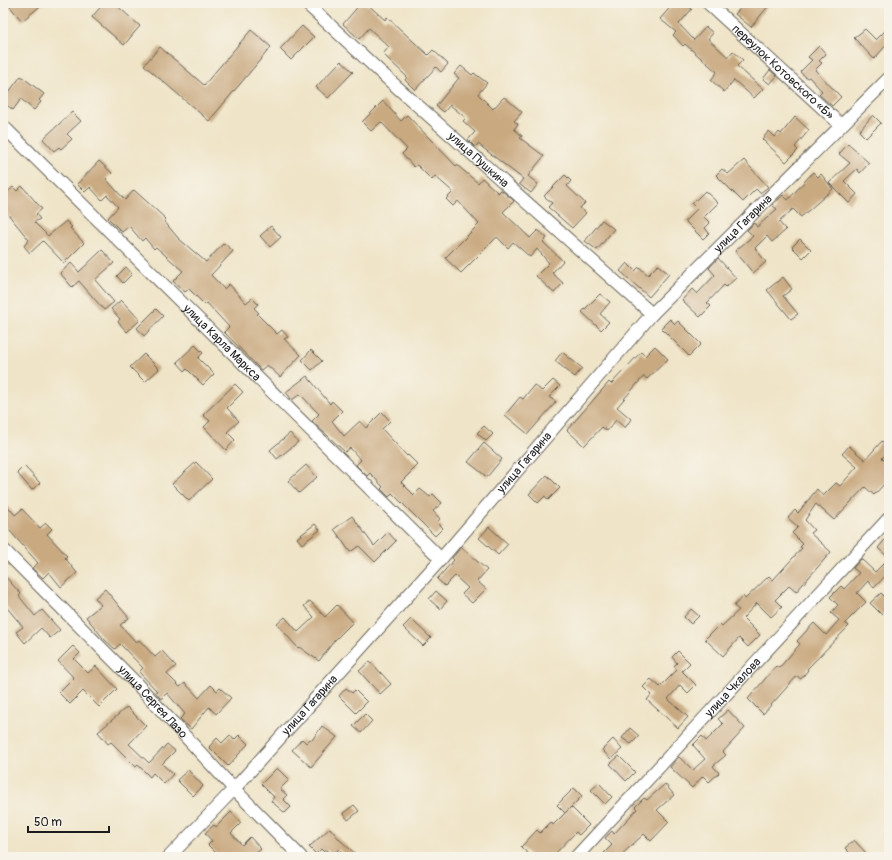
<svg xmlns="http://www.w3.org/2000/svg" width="892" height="860" font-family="Pangolin,sans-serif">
  <rect width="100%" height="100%" fill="#f7f3e8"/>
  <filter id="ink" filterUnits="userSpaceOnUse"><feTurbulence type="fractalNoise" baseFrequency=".025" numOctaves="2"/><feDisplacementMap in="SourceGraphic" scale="8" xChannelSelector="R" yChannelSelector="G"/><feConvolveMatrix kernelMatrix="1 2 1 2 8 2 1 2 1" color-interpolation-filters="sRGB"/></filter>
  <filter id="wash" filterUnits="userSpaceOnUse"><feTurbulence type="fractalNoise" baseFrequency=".012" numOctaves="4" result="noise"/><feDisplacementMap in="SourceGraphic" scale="16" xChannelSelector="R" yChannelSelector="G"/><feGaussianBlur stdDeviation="0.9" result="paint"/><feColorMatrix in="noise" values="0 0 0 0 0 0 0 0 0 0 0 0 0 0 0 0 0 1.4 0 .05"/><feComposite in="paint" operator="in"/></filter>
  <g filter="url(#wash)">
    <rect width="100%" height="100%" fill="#efe4c7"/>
    <g id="blocks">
      <!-- building -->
      <g fill="#c9a980">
        <path d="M 7,3 L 44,3 L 22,21 Z"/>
        <path d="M 104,3 L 114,3 L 140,26 L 124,45 L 92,17 Z"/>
        <path d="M 361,3 L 366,3 L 385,20 L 387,17 L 428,55 L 433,50 L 448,64 L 441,72 L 436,67 L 415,90 L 405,80 L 407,77 L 383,54 L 389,47 L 369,28 L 359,39 L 343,24 Z"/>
        <path d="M 674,3 L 684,3 L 692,9 L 679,24 L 694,40 L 706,27 L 713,33 L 708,39 L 728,57 L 733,51 L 743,60 L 737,66 L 763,89 L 754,98 L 734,80 L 724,92 L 711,80 L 717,72 L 685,44 L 683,46 L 673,35 L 676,32 L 660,19 Z"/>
        <path d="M 745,3 L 771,3 L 751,27 L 735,14 Z"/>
        <path d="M 302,26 L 314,37 L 291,60 L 280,49 Z"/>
        <path d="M 889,27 L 889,42 L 874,59 L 854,38 L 865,29 L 876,40 Z"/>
        <path d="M 251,30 L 271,47 L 209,121 L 144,65 L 160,47 L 204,85 Z"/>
        <path d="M 819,46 L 826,54 L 819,61 L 822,63 L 815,70 L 841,97 L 832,106 L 819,94 L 822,91 L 809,77 L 807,78 L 800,72 L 812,60 L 808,57 Z"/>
        <path d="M 341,61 L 353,72 L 328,98 L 316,87 Z"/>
        <path d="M 461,66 L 472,75 L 474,73 L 487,83 L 478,94 L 493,109 L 504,97 L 522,112 L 514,121 L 518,124 L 514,129 L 522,136 L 520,138 L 544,156 L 528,176 L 538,184 L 531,193 L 519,184 L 523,179 L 478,144 L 475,147 L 468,140 L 475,132 L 463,121 L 466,118 L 450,105 L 444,112 L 436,106 L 459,78 L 454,74 Z"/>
        <path d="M 770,70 L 777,76 L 770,84 L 763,79 Z"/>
        <path d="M 21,76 L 44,94 L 39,100 L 41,102 L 34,110 L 21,99 L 13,110 L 3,102 L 3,86 L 9,92 Z"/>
        <path d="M 383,101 L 401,121 L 407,115 L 456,166 L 457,165 L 478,183 L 482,178 L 498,193 L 501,190 L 512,199 L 514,201 L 503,212 L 530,238 L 538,230 L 547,238 L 543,242 L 563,261 L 552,273 L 563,283 L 554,293 L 536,276 L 549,263 L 537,249 L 530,257 L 513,242 L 508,248 L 497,237 L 461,273 L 445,258 L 479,224 L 458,201 L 453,206 L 446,199 L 453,192 L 435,176 L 432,180 L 417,165 L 414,167 L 402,154 L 407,149 L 381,122 L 371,131 L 362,122 Z"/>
        <path d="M 72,112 L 81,121 L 67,134 L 72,139 L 61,149 L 59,147 L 54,151 L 43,139 Z"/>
        <path d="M 873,115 L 881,123 L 866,138 L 859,131 Z"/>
        <path d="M 795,117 L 809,130 L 795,147 L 798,150 L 786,162 L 762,139 L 769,131 L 775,137 L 779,132 L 781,134 Z"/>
        <path d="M 848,144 L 869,163 L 860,173 L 857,169 L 844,181 L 857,194 L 849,203 L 829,183 L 850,163 L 839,154 Z"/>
        <path d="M 744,160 L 768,187 L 760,193 L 756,189 L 743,202 L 716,175 L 722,169 L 728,174 Z"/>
        <path d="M 99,161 L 112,173 L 106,179 L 125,200 L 134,190 L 166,219 L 164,221 L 178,238 L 206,262 L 224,243 L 233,251 L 211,275 L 224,289 L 229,284 L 246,303 L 252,298 L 258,304 L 254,308 L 259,313 L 257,314 L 277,334 L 282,330 L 288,337 L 284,339 L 301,355 L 280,377 L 267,365 L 261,370 L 224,332 L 229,327 L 207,303 L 205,305 L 189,289 L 185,292 L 173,281 L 183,271 L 156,247 L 154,249 L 145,238 L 142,241 L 129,226 L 122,232 L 108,218 L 118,207 L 107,195 L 102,200 L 90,187 L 85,192 L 77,184 Z"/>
        <path d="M 813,172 L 818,177 L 821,174 L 833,189 L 801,217 L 793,209 L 779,222 L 786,230 L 772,242 L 767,236 L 755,248 L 766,262 L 753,273 L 735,251 L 753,236 L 747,230 L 754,223 L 757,227 L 777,209 L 772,205 L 783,195 L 788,200 Z"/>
        <path d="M 565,175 L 571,181 L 567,186 L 585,203 L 580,208 L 586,213 L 572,228 L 548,207 L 552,203 L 544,196 Z"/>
        <path d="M 22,186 L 42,209 L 36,214 L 40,219 L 34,222 L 48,236 L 66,221 L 72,227 L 70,228 L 84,243 L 64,263 L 43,241 L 30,253 L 24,246 L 29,240 L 3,208 L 3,196 L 13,187 L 17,191 Z"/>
        <path d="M 705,191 L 718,203 L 704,217 L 710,223 L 705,228 L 709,233 L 703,239 L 685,221 L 697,209 L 692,204 Z"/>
        <path d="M 602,220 L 614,229 L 597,250 L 585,241 Z"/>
        <path d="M 271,226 L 281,237 L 270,247 L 260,236 Z"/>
        <path d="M 800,239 L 811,250 L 803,258 L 792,247 Z"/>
        <path d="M 102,250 L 114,263 L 95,280 L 114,302 L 104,310 L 79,281 L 72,287 L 60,273 L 71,263 L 79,272 Z"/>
        <path d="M 718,258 L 736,278 L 726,287 L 724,285 L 707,303 L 711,306 L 700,317 L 682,300 L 692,289 L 697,294 L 715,275 L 709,268 Z"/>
        <path d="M 627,263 L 635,271 L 639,267 L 648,275 L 658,265 L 669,274 L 649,297 L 620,271 Z"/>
        <path d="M 126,267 L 132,274 L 123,283 L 117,276 Z"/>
        <path d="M 783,277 L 792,289 L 783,296 L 798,314 L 791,319 L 767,290 Z"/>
        <path d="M 600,294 L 610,302 L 600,314 L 609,322 L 601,330 L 582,312 Z"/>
        <path d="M 121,300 L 140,320 L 127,332 L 118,322 L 120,319 L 111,309 Z"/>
        <path d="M 156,309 L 163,316 L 144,336 L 137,328 Z"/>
        <path d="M 670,319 L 675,324 L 678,321 L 701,344 L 689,356 L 661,328 Z"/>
        <path d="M 195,345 L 203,353 L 198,358 L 214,374 L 203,385 L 187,369 L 185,371 L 177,362 Z"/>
        <path d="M 655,346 L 668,359 L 647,379 L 644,376 L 617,407 L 631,419 L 625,428 L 616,420 L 607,431 L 602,427 L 584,446 L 567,430 L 609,382 L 611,384 L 641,352 L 645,356 Z"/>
        <path d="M 311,350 L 322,361 L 312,370 L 302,360 Z"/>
        <path d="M 562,352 L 582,368 L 575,377 L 555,361 Z"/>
        <path d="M 144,354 L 159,369 L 145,382 L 130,367 Z"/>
        <path d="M 307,376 L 330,404 L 332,401 L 342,411 L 332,421 L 344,436 L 360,421 L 366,428 L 382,412 L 390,421 L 382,429 L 407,456 L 408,455 L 418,465 L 401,482 L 414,495 L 420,489 L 430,497 L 433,494 L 442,503 L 433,511 L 440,519 L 437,522 L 443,528 L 435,536 L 392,493 L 389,497 L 381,489 L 383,487 L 370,473 L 367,476 L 356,465 L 361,460 L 350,448 L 345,452 L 312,421 L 319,414 L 300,394 L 292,400 L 286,392 Z"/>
        <path d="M 553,380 L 560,386 L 549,397 L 556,402 L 528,434 L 505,415 L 520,397 L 523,399 L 534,385 L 542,391 Z"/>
        <path d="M 235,384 L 243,392 L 227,408 L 239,421 L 227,432 L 235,440 L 226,450 L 204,427 L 210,421 L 203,415 Z"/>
        <path d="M 484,426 L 493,434 L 486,441 L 477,433 Z"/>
        <path d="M 290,433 L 298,442 L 277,459 L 270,450 Z"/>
        <path d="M 882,441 L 889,447 L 889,451 L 882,458 L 889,465 L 889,479 L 874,495 L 865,487 L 834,520 L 816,504 L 805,520 L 814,530 L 810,533 L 831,552 L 796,592 L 789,586 L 775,600 L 782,607 L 771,617 L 757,603 L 743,618 L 760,635 L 748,647 L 739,638 L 723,656 L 705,639 L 720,624 L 722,626 L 739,610 L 734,606 L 743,596 L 745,599 L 769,576 L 773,580 L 802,548 L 800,547 L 803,544 L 792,533 L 798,527 L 788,518 L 795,510 L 798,513 L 817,489 L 823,496 L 836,483 L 840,486 L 857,467 L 842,454 L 849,446 L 865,460 Z"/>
        <path d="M 484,443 L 502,459 L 487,477 L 468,462 Z"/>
        <path d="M 196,462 L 212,479 L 189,501 L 172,484 Z"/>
        <path d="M 306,465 L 317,477 L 299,493 L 288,481 Z"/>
        <path d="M 24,466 L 40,483 L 32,490 L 17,473 Z"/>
        <path d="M 547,475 L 560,488 L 548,500 L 545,496 L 538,503 L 529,494 Z"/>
        <path d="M 3,501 L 15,515 L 22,509 L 40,528 L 46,523 L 52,529 L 47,534 L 67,556 L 65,558 L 77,573 L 61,587 L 49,572 L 43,578 L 32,568 L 38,563 L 3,523 Z"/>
        <path d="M 352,516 L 374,546 L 388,532 L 396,541 L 375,562 L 359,546 L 350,552 L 334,529 Z"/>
        <path d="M 315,524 L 320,530 L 302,544 L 297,538 Z"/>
        <path d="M 489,527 L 508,544 L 498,555 L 479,538 Z"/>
        <path d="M 889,535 L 889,572 L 874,588 L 868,581 L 857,593 L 866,602 L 845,623 L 849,626 L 807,669 L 808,670 L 801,679 L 797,676 L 763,714 L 748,699 L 776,666 L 779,668 L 800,644 L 797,641 L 814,623 L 826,635 L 839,620 L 831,613 L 838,605 L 830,597 L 841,586 L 844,589 L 859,573 L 853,568 L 861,559 L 875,572 L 889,558 L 878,548 Z"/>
        <path d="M 461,547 L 487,570 L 477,581 L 486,589 L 472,603 L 462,594 L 468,588 L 455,576 L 445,586 L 437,579 L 454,560 L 452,558 Z"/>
        <path d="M 3,574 L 21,594 L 19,596 L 35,616 L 42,610 L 60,630 L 50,638 L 41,628 L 25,643 L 16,632 L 23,627 L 3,603 Z"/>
        <path d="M 105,589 L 129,618 L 120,625 L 136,642 L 139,640 L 155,657 L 162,651 L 176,666 L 167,674 L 180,687 L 185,683 L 199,698 L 211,685 L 217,691 L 220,688 L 231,698 L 216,714 L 209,707 L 191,729 L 180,719 L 185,714 L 167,693 L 161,699 L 155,692 L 157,691 L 139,672 L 143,668 L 120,644 L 115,649 L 104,639 L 86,617 L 101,605 L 95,598 Z"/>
        <path d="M 436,591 L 447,601 L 440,609 L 429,599 Z"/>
        <path d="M 881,593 L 889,601 L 889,608 L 882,615 L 870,603 Z"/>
        <path d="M 310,601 L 325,617 L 337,605 L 353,622 L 334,641 L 319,661 L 299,647 L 298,648 L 277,624 L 285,617 L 298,632 L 314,617 L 304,606 Z"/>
        <path d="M 691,609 L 699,616 L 691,624 L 684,617 Z"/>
        <path d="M 411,619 L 431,638 L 423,646 L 403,627 Z"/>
        <path d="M 73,646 L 80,653 L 74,659 L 88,673 L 96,666 L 117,689 L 99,707 L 83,691 L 70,704 L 59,693 L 74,678 L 58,661 Z"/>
        <path d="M 678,651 L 690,663 L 682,671 L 696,685 L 688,693 L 680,685 L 668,699 L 688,717 L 678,728 L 647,700 L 651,695 L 643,687 L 651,679 L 660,687 L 677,670 L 674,666 L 677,663 L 672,657 Z"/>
        <path d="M 370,661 L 391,684 L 380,694 L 359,671 Z"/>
        <path d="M 346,688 L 352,693 L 355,690 L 367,702 L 356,713 L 339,696 Z"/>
        <path d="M 127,707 L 146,726 L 129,744 L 149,763 L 167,744 L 175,751 L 162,764 L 173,774 L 164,784 L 153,773 L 150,777 L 138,765 L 136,767 L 111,742 L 108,744 L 98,732 Z"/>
        <path d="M 728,710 L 745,728 L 723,752 L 726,755 L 713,766 L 719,773 L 709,782 L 703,776 L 692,788 L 670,767 L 679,757 L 693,770 L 705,759 L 693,745 L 702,736 L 706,741 L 723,724 L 718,719 Z"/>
        <path d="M 365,714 L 372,721 L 361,733 L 353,726 Z"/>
        <path d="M 322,726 L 337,737 L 311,767 L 292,750 L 302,739 L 306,743 L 310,739 L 312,740 Z"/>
        <path d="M 630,728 L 639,736 L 631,744 L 622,738 Z"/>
        <path d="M 230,735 L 234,740 L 239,735 L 248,744 L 228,766 L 209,747 L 217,738 L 222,743 Z"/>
        <path d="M 613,739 L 622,749 L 611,759 L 602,750 Z"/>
        <path d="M 619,756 L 635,772 L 626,781 L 610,764 Z"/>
        <path d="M 277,768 L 289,780 L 280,789 L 287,795 L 283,799 L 291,807 L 285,813 L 271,801 L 274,797 L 261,784 Z"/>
        <path d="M 188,770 L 203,786 L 193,796 L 177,780 Z"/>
        <path d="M 599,783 L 612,797 L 605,804 L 591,790 Z"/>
        <path d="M 665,784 L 674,795 L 657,810 L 669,822 L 651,841 L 644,834 L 619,857 L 600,857 L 612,845 L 605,838 L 612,831 L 614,834 L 637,809 L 635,807 L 644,798 L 647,800 Z"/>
        <path d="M 574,788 L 582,796 L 565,813 L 557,805 Z"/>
        <path d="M 354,805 L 359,811 L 348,820 L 343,813 Z"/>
        <path d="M 571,807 L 589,825 L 579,835 L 576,832 L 552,857 L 532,857 L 521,847 L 537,830 L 540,833 L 551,822 L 553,825 Z"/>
        <path d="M 231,812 L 241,823 L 231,833 L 242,845 L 250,837 L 261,849 L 252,857 L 220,857 L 208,845 L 212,841 L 205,833 L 214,825 L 216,827 Z"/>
        <path d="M 330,828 L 340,840 L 359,857 L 346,857 L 339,849 L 333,855 L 327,850 L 324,852 L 321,849 L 316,854 L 309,847 Z"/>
        <path d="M 854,840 L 866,853 L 862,857 L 854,857 L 845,848 Z"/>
      </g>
    </g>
  </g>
  <g filter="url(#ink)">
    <use href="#blocks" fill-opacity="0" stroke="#666258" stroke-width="1"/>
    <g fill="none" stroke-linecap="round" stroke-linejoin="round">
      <defs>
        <g id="street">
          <path id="s1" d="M 306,3 L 389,80 L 652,314"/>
          <path id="s2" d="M 708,3 L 841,125"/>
          <path id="s3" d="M 3,126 L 441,559"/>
          <path id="s4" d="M 3,549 L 136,683 L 234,789 L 301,857"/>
          <path id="s5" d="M 169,857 L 234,789 L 441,559 L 652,314 L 889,78"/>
          <path id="s6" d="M 576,857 L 889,518"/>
        </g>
      </defs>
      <!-- street casing -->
      <use href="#street" stroke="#666258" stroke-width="14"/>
      <!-- street -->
      <use href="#street" stroke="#fff" stroke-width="12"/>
    </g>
  </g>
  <g text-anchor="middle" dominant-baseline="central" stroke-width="4" stroke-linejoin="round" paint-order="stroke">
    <!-- street labels -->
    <g font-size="12" fill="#1c1c1c" stroke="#f7f3e8">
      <text stroke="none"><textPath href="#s2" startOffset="102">переулок Котовского «Б»</textPath></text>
      <text stroke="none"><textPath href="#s1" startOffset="233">улица Пушкина</textPath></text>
      <text stroke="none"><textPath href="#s5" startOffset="855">улица Гагарина</textPath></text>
      <text stroke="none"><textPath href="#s3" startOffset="308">улица Карла Маркса</textPath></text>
      <text stroke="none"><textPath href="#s5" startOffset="531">улица Гагарина</textPath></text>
      <text stroke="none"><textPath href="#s6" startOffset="231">улица Чкалова</textPath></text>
      <text stroke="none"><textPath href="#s4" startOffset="214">улица Сергея Лазо</textPath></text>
      <text stroke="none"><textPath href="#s5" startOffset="207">улица Гагарина</textPath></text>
    </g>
  </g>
  <!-- margin -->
  <rect width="892" height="860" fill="none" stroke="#f7f3e8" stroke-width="16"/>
  <!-- scale -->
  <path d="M28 826v6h81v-6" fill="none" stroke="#1c1c1c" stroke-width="2"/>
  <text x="34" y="826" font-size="12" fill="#1c1c1c" stroke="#f7f3e8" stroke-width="3" paint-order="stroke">50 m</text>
</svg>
